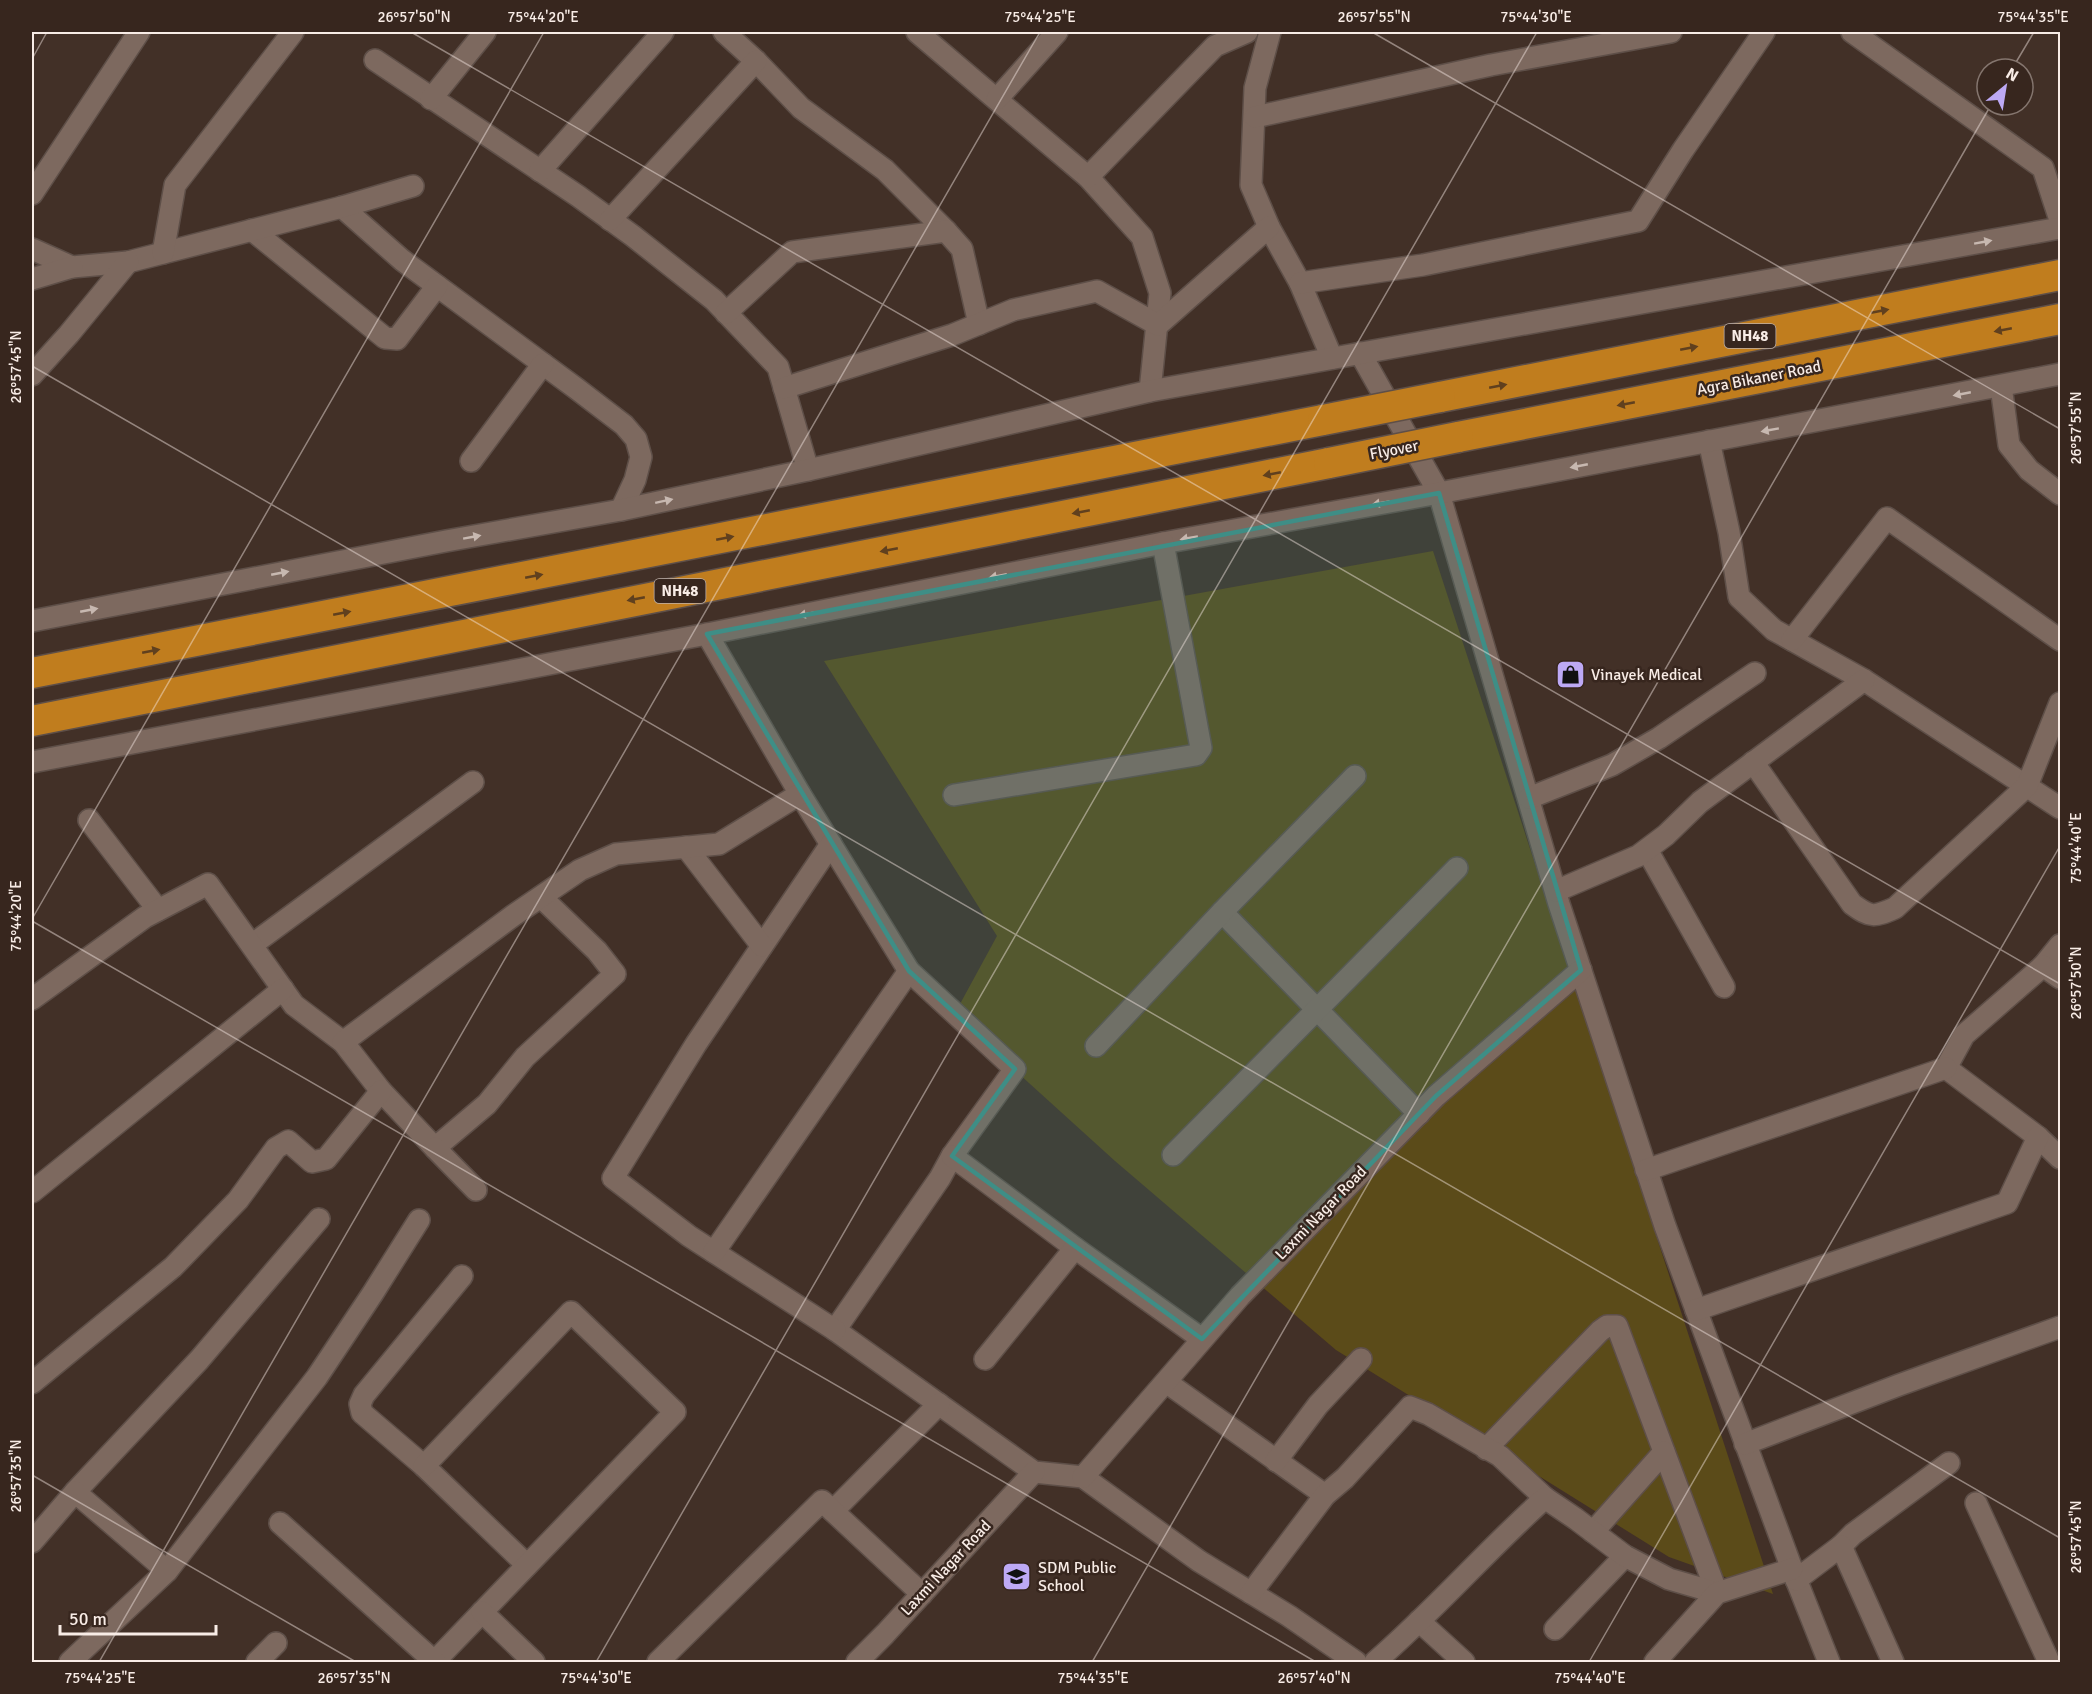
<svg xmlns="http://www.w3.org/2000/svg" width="2092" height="1694" font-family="Signika,sans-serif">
  <rect width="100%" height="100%" fill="#423027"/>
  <!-- green -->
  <path fill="#5b4b19" d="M 1433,551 L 1773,1594 L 1669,1557 L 1336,1350 L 1115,1161 L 954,1015 L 997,936 L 824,661 Z"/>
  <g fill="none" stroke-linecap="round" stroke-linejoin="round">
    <defs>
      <g id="minor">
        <path d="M 724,32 L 756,61 L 801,108 L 885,170 L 946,231"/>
        <path d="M 917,32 L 1088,177 L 1142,237 L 1160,293 L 1150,391"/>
        <path d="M 1270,32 L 1255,88 L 1251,185 L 1269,227 L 1300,283 L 1332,358"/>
        <path d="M 1852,32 L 2043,168 L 2060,220"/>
        <path d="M 375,60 L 578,196 L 633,236 L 714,300 L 778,367 L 808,470"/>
        <path d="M 431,99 L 485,32"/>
        <path d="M 997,99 L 1057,32"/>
        <path d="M 1255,117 L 1491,65 L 1671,32"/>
        <path d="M 540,171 L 663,32"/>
        <path d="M 1088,177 L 1215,46 L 1247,32"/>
        <path d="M 32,194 L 139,32"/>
        <path d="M 342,207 L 402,260 L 577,389 L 624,425 L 636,439 L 641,457 L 635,480 L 621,510"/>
        <path d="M 610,220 L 756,61"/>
        <path d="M 252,230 L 385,338 L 397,339 L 437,286"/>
        <path d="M 32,249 L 72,267 L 128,262 L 342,207 L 413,186"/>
        <path d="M 163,253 L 175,185 L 293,32"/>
        <path d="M 32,279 L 72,267"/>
        <path d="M 1300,283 L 1423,265 L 1638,221 L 1683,150 L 1764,32"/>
        <path d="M 726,313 L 792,252 L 946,231 L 962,249 L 979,324"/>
        <path d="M 1360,353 L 1439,493 L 1559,904 L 1665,1226 L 1792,1569 L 1829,1662"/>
        <path d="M 32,375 L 69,334 L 128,262"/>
        <path d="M 2001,386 L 2009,445 L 2029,470 L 2060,494"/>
        <path d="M 784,388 L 952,335 L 1013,310 L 1097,291 L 1158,325 L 1269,227"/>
        <path d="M 1709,441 L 1729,532 L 1739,597 L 1774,630 L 1864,680 L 2060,808"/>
        <path d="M 471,461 L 543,364"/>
        <path d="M 32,621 L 446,541 L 621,510 L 808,470 L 1150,391 L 2060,228"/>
        <path d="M 707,634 L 800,794 L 909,971 L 1015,1069 L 952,1156 L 940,1178 L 835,1330 L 1034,1472 L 1083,1477 L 1199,1561 L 1289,1616 L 1356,1662"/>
        <path d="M 1792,640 L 1887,518 L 2060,640"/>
        <path d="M 32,762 L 707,634 L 1163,543 L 1439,493 L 2060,374"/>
        <path d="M 1753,762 L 1852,904 C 1871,918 1874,917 1895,908 L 2027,786 L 2060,703"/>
        <path d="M 954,795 L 1196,755 L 1201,748 L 1163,543"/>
        <path d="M 1529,798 L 1612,765 L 1659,738 L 1755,673"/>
        <path d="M 89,820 L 158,910"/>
        <path d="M 831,844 L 696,1044 L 613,1178 L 689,1236 L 835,1330"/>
        <path d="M 686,847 L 762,946"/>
        <path d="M 1647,850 L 1724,987"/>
        <path d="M 1556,891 L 1638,856 L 1666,835 L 1700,802 L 1864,680"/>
        <path d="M 1222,912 L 1419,1114"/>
        <path d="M 253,944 L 473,782"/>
        <path d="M 2043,966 L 2060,945"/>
        <path d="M 2060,978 L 2043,966 L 1964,1035 L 1946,1068 L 2038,1137 L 2060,1158"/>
        <path d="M 32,999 L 145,917 L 208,884 L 294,1005 L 343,1042 L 381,1091 L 435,1148 L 487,1104 L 525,1057 L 615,974 L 597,951 L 541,897"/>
        <path d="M 343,1042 L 514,915 L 580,870 L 616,854 L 719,844 L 800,794"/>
        <path d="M 1096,1046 L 1222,912 L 1355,776"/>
        <path d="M 435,1148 L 476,1190"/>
        <path d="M 1173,1155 L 1457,868"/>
        <path d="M 952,1156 L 1075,1248 L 1202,1339"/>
        <path d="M 1646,1170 L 1946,1068"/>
        <path d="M 32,1192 L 283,989"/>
        <path d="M 714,1252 L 909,971"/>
        <path d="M 462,1276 L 364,1395 L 360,1404 L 362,1413 L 424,1466 L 527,1565"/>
        <path d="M 1696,1310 L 2007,1203 L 2038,1137"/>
        <path d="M 985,1359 L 1075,1248"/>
        <path d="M 1166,1382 L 1325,1495"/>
        <path d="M 32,1383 L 173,1267 L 238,1200 L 276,1148 L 288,1141 L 312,1162 L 326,1159 L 381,1091"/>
        <path d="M 1745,1444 L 1899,1385 L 2060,1327"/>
        <path d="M 1486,1449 L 1600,1331 L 1607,1326 L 1617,1326 L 1717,1593"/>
        <path d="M 1276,1461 L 1318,1405 L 1361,1359"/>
        <path d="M 424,1466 L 571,1312 L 675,1412 L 434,1662"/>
        <path d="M 1083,1477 L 1240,1296 L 1436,1096 L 1581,970"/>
        <path d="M 1976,1503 L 2049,1662"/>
        <path d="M 833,1511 L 939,1404"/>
        <path d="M 280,1523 L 435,1662"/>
        <path d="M 1593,1532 L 1664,1452"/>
        <path d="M 32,1542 L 75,1492 L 199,1360 L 319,1219"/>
        <path d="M 1841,1546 L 1853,1534 L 1949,1463"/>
        <path d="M 167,1571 L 317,1377 L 373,1293 L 419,1220"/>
        <path d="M 1796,1580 L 1841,1546 L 1893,1662"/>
        <path d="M 1251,1593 L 1325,1495 L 1345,1478 L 1410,1407 L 1428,1414 L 1500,1456 L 1545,1498"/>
        <path d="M 482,1612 L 534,1662"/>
        <path d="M 1419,1621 L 1464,1662"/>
        <path d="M 1555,1629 L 1625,1556"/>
        <path d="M 70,1662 L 167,1571 L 75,1492"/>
        <path d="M 257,1662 L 276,1643"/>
        <path d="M 658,1662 L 822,1501 L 922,1594"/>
        <path d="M 857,1662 L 885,1634 L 1034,1472"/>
        <path d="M 1375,1662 C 1434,1611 1486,1551 1545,1498 L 1576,1519 L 1625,1556 L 1669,1579 L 1717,1593"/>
        <path d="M 1655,1662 L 1717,1593 L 1792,1569"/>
      </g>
      <g id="highway">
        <path d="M 1440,397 L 2060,275"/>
        <path d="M 1458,437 L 2060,319"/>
        <path d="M 32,673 L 1323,420"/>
        <path d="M 32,721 L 1329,463"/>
      </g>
    </defs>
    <!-- minor casing -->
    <use href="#minor" stroke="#5e4f48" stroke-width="24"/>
    <!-- highway casing -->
    <use href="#highway" stroke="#5e4f48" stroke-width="33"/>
    <!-- minor -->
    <use href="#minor" stroke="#7d695f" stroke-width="21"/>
    <!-- highway -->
    <use href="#highway" stroke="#c07d1e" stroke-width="30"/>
    <defs>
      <g id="highway-bridge">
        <path d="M 1323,420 L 1440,397"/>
        <path d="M 1329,463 L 1458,437"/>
      </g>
    </defs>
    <!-- highway-bridge casing -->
    <use href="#highway-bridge" stroke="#5e4f48" stroke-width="33" stroke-linecap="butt"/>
    <!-- highway-bridge -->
    <use href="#highway-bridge" stroke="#c07d1e" stroke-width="30"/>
  </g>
  <!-- one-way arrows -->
  <defs><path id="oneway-solid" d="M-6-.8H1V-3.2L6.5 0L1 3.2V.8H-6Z" transform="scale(1.5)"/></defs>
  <g fill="#c7b8b0">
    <use href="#oneway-solid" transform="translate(1983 242) rotate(-10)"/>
    <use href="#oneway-solid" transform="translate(1962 394) rotate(169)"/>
    <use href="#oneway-solid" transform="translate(1770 430) rotate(170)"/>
    <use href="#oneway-solid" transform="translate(1579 466) rotate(169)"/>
    <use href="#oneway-solid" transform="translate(664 501) rotate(-12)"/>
    <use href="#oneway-solid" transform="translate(1381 503) rotate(170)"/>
    <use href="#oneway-solid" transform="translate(472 537) rotate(-10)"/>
    <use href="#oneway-solid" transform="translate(1189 538) rotate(170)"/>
    <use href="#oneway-solid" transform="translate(280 573) rotate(-11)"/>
    <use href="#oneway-solid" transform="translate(998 576) rotate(169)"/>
    <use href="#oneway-solid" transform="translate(89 610) rotate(-11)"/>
    <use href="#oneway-solid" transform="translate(807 614) rotate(169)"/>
  </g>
  <g fill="#60401e">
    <use href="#oneway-solid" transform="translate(1880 311) rotate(-11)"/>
    <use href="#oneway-solid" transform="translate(2003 330) rotate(169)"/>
    <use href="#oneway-solid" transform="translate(1689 348) rotate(-11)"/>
    <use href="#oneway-solid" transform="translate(1498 386) rotate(-11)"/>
    <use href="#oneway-solid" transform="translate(1626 404) rotate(169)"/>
    <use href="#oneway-solid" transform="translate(1272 474) rotate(169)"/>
    <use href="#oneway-solid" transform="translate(1081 512) rotate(169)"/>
    <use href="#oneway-solid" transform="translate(725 538) rotate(-11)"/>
    <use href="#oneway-solid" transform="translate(889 550) rotate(169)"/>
    <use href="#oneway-solid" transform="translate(534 576) rotate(-11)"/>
    <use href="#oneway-solid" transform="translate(636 599) rotate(169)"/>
    <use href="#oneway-solid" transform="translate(342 613) rotate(-11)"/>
    <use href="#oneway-solid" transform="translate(151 651) rotate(-11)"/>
  </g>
  <!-- marked area -->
  <path fill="#3e8e86" fill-opacity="0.2" stroke="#3e8e86" stroke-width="4.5" stroke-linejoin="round" d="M 1439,493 L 1581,970 L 1436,1096 L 1202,1339 L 952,1156 L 1015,1069 L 909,971 L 707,634 Z"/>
  <!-- ticks -->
  <path fill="none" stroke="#f8ece6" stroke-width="1.5" stroke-opacity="0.45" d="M 411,32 L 2060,984M 1372,32 L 2060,429M 32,59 L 47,32M 2012,69 L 2034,32M 32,366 L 2060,1538M 32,919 L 544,32M 32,921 L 1316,1662M 32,1475 L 356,1662M 99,1662 L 1040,32M 596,1662 L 1537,32M 1092,1662 L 1991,105M 1589,1662 L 2060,846"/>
  <!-- icons -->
  <defs>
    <symbol id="shop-square" viewBox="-11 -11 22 22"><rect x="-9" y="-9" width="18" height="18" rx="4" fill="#bda9f5" stroke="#37261e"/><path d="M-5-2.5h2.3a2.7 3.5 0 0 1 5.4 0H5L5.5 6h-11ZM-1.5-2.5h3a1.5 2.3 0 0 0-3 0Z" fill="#111"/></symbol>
    <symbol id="school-square" viewBox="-11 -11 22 22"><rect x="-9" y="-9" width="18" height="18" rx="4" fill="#bda9f5" stroke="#37261e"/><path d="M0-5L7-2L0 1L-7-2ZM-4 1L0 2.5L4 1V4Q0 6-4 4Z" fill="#111"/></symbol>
  </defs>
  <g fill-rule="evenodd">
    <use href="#shop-square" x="1554" y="658" width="33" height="33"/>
    <use href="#school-square" x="1000" y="1560" width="33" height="33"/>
  </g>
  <g text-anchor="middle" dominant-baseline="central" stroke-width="5" stroke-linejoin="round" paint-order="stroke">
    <!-- shield labels -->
    <g fill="#37261e" stroke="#beb1aa" stroke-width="1.5">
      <rect x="1724.5" y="324" width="51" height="24" rx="4.5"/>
      <rect x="654.5" y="579" width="51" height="24" rx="4.5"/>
    </g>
    <g font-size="15" font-weight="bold" fill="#f8ece6">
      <text x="1750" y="336">NH48</text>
      <text x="680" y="591">NH48</text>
    </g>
    <!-- street labels -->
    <g font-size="16" fill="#f8ece6" stroke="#37261e">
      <text transform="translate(1759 378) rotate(-11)">Agra Bikaner Road</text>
      <text transform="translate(1394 450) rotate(-11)">Flyover</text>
      <text transform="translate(1321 1213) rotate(-46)">Laxmi Nagar Road</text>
      <text transform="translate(946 1568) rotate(-47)">Laxmi Nagar Road</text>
    </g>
    <!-- poi labels -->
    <g font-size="16" fill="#f8ece6" stroke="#37261e" text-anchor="start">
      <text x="1591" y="675">Vinayek Medical</text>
      <text x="1038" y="1568">SDM Public<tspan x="1038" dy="18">School</tspan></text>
    </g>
  </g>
  <!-- border -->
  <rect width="2092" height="1694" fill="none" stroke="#37261e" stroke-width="66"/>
  <!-- north arrow -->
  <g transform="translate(2005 87) rotate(30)"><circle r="28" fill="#37261e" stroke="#84756e" stroke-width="1.5"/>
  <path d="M0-4.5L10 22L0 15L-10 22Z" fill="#bda9f5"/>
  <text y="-9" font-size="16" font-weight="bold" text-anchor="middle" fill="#f8ece6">N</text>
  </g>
  <!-- scale -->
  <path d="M60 1625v9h156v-9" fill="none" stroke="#f8ece6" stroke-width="3"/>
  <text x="69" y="1625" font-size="18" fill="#f8ece6" stroke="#37261e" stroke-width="4.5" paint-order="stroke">50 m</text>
  <rect x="33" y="33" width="2026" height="1628" fill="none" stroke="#f8ece6" stroke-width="2"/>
  <g font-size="15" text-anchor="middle" fill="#f8ece6">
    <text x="414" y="22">26°57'50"N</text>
    <text x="543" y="22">75°44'20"E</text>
    <text x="1040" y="22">75°44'25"E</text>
    <text x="1374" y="22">26°57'55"N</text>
    <text x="1536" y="22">75°44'30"E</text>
    <text x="2033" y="22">75°44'35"E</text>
    <text transform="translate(16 367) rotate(-90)" y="5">26°57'45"N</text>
    <text transform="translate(2076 428) rotate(-90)" y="5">26°57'55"N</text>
    <text transform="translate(2076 848) rotate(-90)" y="5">75°44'40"E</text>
    <text transform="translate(16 916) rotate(-90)" y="5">75°44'20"E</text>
    <text transform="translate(2076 983) rotate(-90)" y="5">26°57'50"N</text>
    <text transform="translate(16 1476) rotate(-90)" y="5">26°57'35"N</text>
    <text transform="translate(2076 1537) rotate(-90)" y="5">26°57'45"N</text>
    <text x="100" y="1683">75°44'25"E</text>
    <text x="354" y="1683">26°57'35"N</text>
    <text x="596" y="1683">75°44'30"E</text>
    <text x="1093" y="1683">75°44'35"E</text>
    <text x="1314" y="1683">26°57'40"N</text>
    <text x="1590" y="1683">75°44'40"E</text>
  </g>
</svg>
